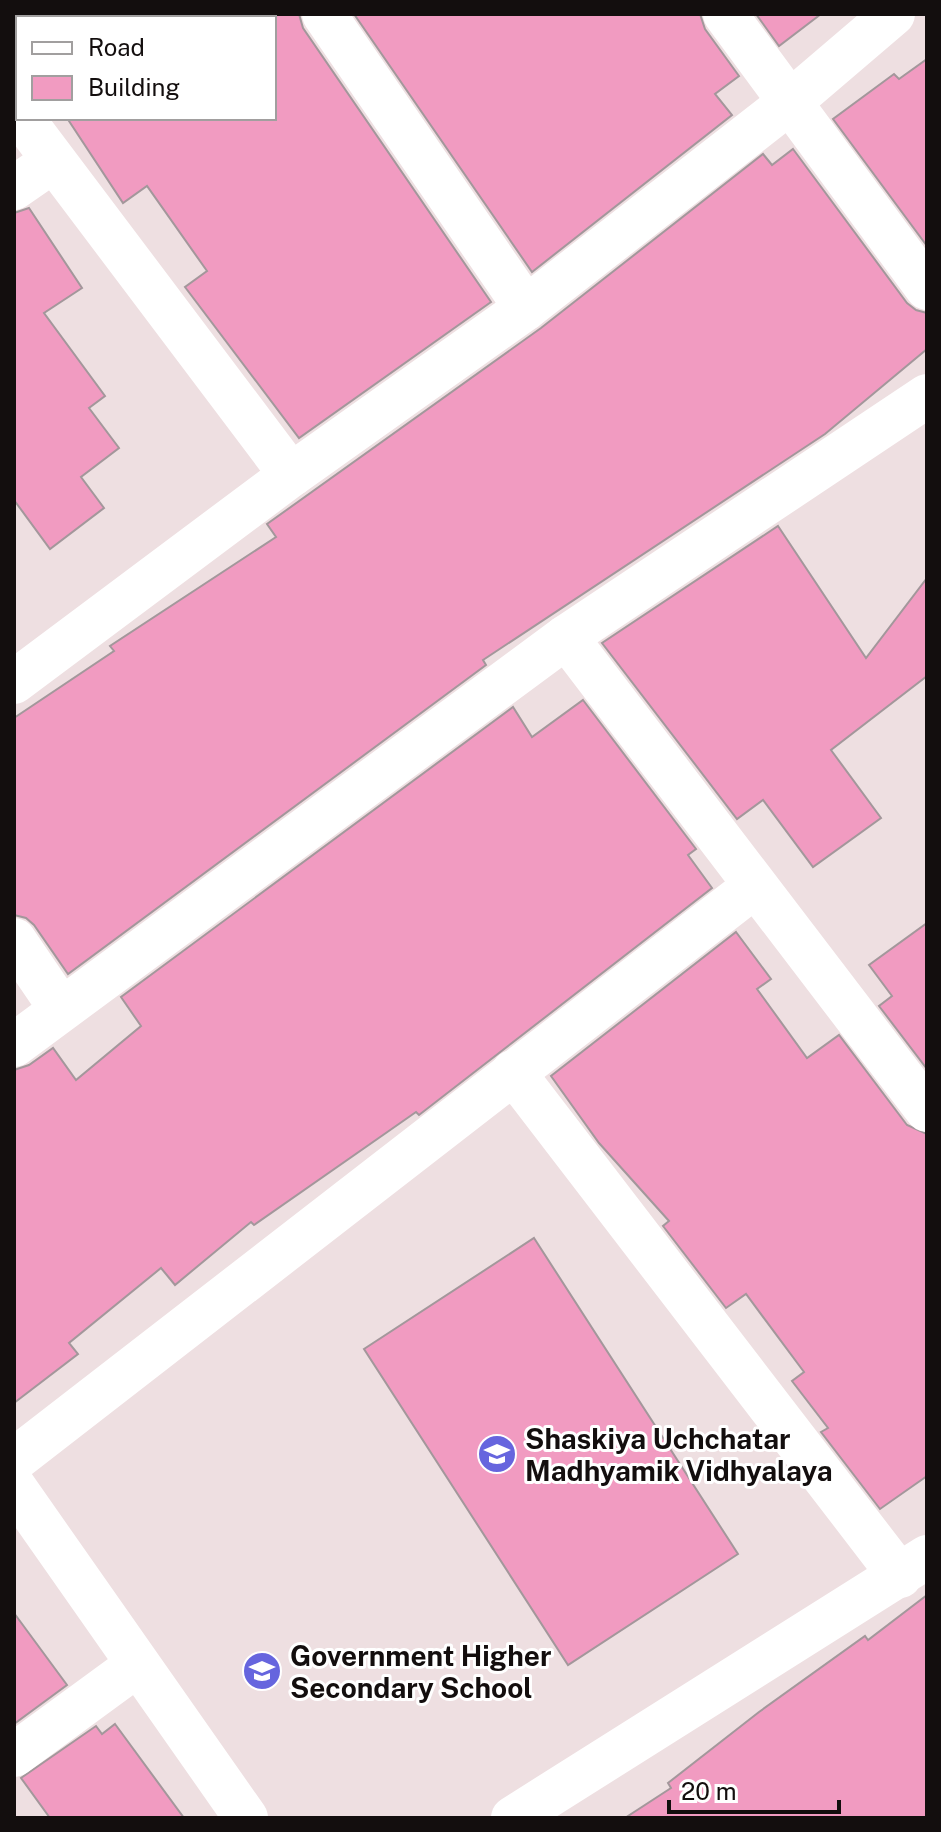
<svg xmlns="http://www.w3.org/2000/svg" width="941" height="1832" font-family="'Public Sans',sans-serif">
  <rect width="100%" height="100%" fill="#eedfe1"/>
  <!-- building -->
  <g fill="#f19bc1" stroke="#a3979b" stroke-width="2">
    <path d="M 274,14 L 299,14 L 303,28 L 491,302 L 299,438 L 185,287 L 207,271 L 147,186 L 123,203 L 67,118 L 274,118 Z"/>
    <path d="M 354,14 L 700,14 L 705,29 L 739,76 L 715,94 L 732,115 L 532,272 Z"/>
    <path d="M 756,14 L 821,14 L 779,46 Z"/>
    <path d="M 927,59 L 927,246 L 833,119 L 894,74 L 899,79 Z"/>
    <path d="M 793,149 L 907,303 L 916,310 L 927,313 L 927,349 L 825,434 L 483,660 L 486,665 L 68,974 L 34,925 L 26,918 L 14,915 L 14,718 L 114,651 L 110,646 L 276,537 L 267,524 L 541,328 L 763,154 L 772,165 Z"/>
    <path d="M 29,208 L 82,288 L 44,313 L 105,396 L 89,408 L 119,448 L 81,477 L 104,508 L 50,549 L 14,500 L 14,213 Z"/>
    <path d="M 778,526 L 866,658 L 927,578 L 927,676 L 831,750 L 881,818 L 813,867 L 763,800 L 737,819 L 602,643 Z"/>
    <path d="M 583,700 L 696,849 L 688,855 L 712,888 L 419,1115 L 416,1112 L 254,1225 L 251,1222 L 175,1285 L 161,1268 L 69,1343 L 78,1354 L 14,1403 L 14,1070 L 29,1065 L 53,1048 L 76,1080 L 141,1026 L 121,997 L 513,707 L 532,737 Z"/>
    <path d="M 927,923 L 927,1069 L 879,1006 L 892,996 L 869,965 Z"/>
    <path d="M 736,932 L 771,979 L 757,989 L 807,1058 L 839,1035 L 907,1125 L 927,1134 L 927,1476 L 880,1509 L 821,1432 L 828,1428 L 792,1381 L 804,1372 L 746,1294 L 726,1308 L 663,1226 L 669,1221 L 599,1143 L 551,1076 Z"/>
    <path d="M 534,1238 L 738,1554 L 568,1665 L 364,1349 Z"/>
    <path d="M 927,1595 L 927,1818 L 625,1818 L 671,1788 L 668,1783 L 759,1712 L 865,1636 L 868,1640 Z"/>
    <path d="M 14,1613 L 67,1685 L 14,1724 Z"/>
    <path d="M 115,1724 L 184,1818 L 50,1818 L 21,1778 L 96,1726 L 102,1734 Z"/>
  </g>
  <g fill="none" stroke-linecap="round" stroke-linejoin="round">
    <!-- minor -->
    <g stroke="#fff" stroke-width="44">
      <path d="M 324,14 L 526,308"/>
      <path d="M 725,14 L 927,288"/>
      <path d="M 22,118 L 291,475"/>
      <path d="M 14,188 L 53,161"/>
      <path d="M 566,637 L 927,1110"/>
      <path d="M 14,682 L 291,475 L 526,308 L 790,102 L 893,14"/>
      <path d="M 14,940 L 61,1009"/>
      <path d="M 14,1045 L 566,637 L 927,396"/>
      <path d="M 513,1072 L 900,1576"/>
      <path d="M 14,1460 L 755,886"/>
      <path d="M 14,1487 L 246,1818"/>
      <path d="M 14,1755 L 137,1665"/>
      <path d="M 513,1818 L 927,1557"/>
    </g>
  </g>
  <!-- icons -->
  <defs>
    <symbol id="school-disc" viewBox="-11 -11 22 22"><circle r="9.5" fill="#6665de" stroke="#fff"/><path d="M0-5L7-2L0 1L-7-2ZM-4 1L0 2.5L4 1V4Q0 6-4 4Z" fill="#fff"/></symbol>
  </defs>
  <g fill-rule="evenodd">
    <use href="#school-disc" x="475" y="1432" width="44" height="44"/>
    <use href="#school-disc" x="240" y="1649" width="44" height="44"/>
  </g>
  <g text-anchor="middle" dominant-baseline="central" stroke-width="6" stroke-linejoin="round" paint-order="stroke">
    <!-- poi labels -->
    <g font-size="28" font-weight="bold" fill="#130e0e" stroke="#fff" text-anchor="start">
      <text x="525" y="1438">Shaskiya Uchchatar<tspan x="525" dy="32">Madhyamik Vidhyalaya</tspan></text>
      <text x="290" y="1655">Government Higher<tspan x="290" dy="32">Secondary School</tspan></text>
    </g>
  </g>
  <!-- border -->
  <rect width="941" height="1832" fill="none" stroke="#130e0e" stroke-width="32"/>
  <!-- legend -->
  <rect x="16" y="16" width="260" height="104" fill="#ffffff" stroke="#a19f9f" stroke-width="2"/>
  <rect x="32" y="42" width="40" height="12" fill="#ffffff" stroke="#a19f9f" stroke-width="2"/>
  <text x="88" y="56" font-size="24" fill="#130e0e">Road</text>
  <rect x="32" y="76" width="40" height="24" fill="#f19bc1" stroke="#a19f9f" stroke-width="2"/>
  <text x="88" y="96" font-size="24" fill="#130e0e">Building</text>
  <!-- scale -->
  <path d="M669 1800v12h170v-12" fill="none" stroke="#130e0e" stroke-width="4"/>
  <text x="681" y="1800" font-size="24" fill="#130e0e" stroke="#ffffff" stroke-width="6" paint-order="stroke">20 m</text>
</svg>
